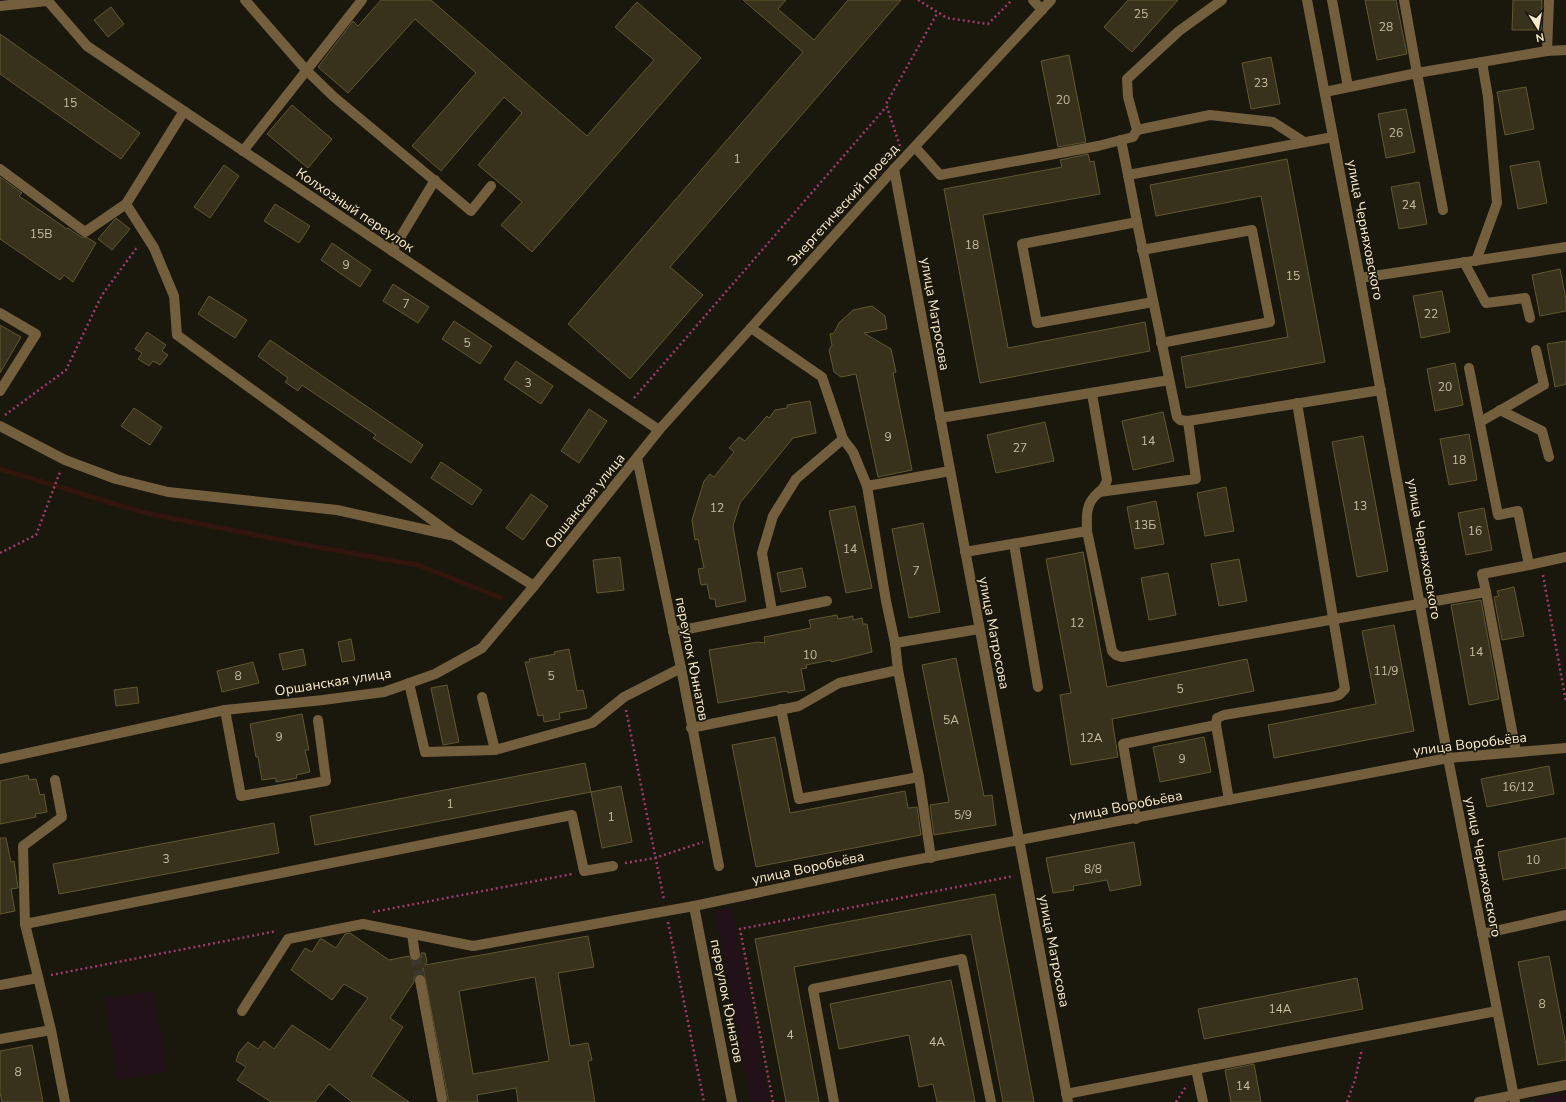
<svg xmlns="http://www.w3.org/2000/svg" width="1566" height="1102" font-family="'Nunito Sans',sans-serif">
  <rect width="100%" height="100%" fill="#1a170d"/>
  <!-- green -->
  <g fill="#231119">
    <path d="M 732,907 L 769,1102 L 751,1102 L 715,910 Z"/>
    <path d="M 153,991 L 167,1072 L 118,1080 L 105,999 Z"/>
    <path d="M 1566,1093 L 1566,1102 L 1536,1102 L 1536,1099 Z"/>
  </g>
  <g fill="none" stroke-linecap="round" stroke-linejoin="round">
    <!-- stream -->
    <path stroke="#32160e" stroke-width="5" d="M 0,469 L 141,512 L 322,548 L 418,565 L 501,598"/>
  </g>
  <!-- building -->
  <g fill="#38321c" stroke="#615731" fill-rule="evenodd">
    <path d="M 381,0 L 431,0 L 587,136 L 654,60 L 615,27 L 637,2 L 701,58 L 532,252 L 501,225 L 522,202 L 478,165 L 522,113 L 504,97 L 441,171 L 412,146 L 476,73 L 415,19 L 348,93 L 318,67 L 353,21 L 358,26 Z"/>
    <path d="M 743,0 L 786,0 L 778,9 L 814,40 L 848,0 L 901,0 L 670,267 L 703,295 L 630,379 L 568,324 L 803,52 Z"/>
    <path d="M 1128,0 L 1178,0 L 1132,52 L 1104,27 Z"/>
    <path d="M 1365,0 L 1396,0 L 1407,54 L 1377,60 Z"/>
    <path d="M 1513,0 L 1542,0 L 1541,30 L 1512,30 Z"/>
    <path d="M 111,7 L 124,24 L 108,37 L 94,20 Z"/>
    <path d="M 0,34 L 140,133 L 121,159 L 0,74 Z"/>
    <path d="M 1069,55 L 1086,142 L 1058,147 L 1041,61 Z"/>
    <path d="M 1271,57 L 1280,104 L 1251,109 L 1242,63 Z"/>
    <path d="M 1526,87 L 1534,129 L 1505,135 L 1497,92 Z"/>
    <path d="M 292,105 L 332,139 L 308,168 L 267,134 Z"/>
    <path d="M 1406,109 L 1415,152 L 1386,158 L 1378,114 Z"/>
    <path d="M 1088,154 L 1090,162 L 1094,161 L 1100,194 L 983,215 L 1008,348 L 1145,322 L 1150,351 L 980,383 L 944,189 L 1062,167 L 1060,160 Z"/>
    <path d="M 1287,159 L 1325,362 L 1186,388 L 1181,357 L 1288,337 L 1261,196 L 1156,216 L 1150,185 Z"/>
    <path d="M 1539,161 L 1547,203 L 1518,209 L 1510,166 Z"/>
    <path d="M 224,165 L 239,176 L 210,218 L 194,207 Z"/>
    <path d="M 0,177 L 22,193 L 19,196 L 67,229 L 68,228 L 81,237 L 88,238 L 96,243 L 73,282 L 64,275 L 60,280 L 0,239 Z"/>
    <path d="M 1419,182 L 1427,224 L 1399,229 L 1391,187 Z"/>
    <path d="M 275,204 L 310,226 L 299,243 L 264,221 Z"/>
    <path d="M 116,218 L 130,229 L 112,250 L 98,239 Z"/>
    <path d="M 332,243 L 371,270 L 360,287 L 321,260 Z"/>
    <path d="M 1560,269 L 1566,299 L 1566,311 L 1540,316 L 1532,275 Z"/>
    <path d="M 393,284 L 429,307 L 418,323 L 383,301 Z"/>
    <path d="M 1442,291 L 1450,332 L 1421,338 L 1413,296 Z"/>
    <path d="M 209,296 L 247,320 L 235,338 L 198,314 Z"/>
    <path d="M 872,306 L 885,316 L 887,329 L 864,333 L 891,349 L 896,372 L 893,373 L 912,470 L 878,477 L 856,374 L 841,377 L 834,372 L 829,350 L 832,345 L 830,334 L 834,333 L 839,323 L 853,310 Z"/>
    <path d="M 454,321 L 492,346 L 480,364 L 442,339 Z"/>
    <path d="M 0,325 L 21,337 L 0,373 Z"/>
    <path d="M 147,332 L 166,345 L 162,351 L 168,355 L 160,365 L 153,361 L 149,366 L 138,359 L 142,353 L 135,349 Z"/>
    <path d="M 270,340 L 423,445 L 411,463 L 373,438 L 376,435 L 302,385 L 298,391 L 285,382 L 288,378 L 258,356 Z"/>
    <path d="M 1566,341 L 1566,384 L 1555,387 L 1547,344 Z"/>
    <path d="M 516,361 L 553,386 L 541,404 L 504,379 Z"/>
    <path d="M 1455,363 L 1463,405 L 1435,411 L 1427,369 Z"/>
    <path d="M 810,401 L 816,433 L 793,438 L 740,503 L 733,526 L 746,601 L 716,607 L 715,599 L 710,599 L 707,584 L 701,585 L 698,569 L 704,568 L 698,539 L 695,540 L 692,520 L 704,481 L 710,474 L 714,477 L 734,452 L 729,448 L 739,437 L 745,441 L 767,416 L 769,418 L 775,410 L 787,408 L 787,405 Z"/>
    <path d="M 134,408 L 162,427 L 150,445 L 121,426 Z"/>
    <path d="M 589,409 L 607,421 L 579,463 L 561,451 Z"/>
    <path d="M 1163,412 L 1174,461 L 1133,470 L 1122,421 Z"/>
    <path d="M 1045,422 L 1054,461 L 996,473 L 987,435 Z"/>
    <path d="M 1469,434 L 1477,480 L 1449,485 L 1440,439 Z"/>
    <path d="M 1363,436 L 1388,571 L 1357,577 L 1332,442 Z"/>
    <path d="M 441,462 L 482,490 L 472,505 L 431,478 Z"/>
    <path d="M 1226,487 L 1234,531 L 1205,536 L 1197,493 Z"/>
    <path d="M 531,494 L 548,506 L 523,540 L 506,528 Z"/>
    <path d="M 1156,501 L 1164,544 L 1135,549 L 1127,507 Z"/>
    <path d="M 855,506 L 872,588 L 846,593 L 829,511 Z"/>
    <path d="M 1484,508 L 1492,550 L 1466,555 L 1458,513 Z"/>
    <path d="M 923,523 L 940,612 L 909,618 L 892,529 Z"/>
    <path d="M 1083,552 L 1107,687 L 1247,659 L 1254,691 L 1112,719 L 1118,757 L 1071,765 L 1060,695 L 1071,693 L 1046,559 Z"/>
    <path d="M 620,557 L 624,590 L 597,593 L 593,560 Z"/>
    <path d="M 1239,559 L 1247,601 L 1219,606 L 1211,564 Z"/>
    <path d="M 802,568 L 806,587 L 781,592 L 777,573 Z"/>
    <path d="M 1168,573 L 1176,615 L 1149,620 L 1141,578 Z"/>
    <path d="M 1514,587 L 1524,636 L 1502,640 L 1494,597 L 1499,596 L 1497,591 Z"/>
    <path d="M 1481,600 L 1499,699 L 1469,705 L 1451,605 Z"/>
    <path d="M 837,615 L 838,619 L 853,616 L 853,620 L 862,618 L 863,624 L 867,624 L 872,652 L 831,662 L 831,660 L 806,665 L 807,668 L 801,669 L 805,690 L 788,693 L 787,691 L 718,703 L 709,650 L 758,642 L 765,643 L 764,637 L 811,628 L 809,620 Z"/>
    <path d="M 1394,625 L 1414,731 L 1274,758 L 1268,725 L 1376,704 L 1362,631 Z"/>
    <path d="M 351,639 L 355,660 L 342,662 L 338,642 Z"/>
    <path d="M 303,649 L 306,665 L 283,670 L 279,654 Z"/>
    <path d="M 569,649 L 577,691 L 583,690 L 587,708 L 559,713 L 560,719 L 544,722 L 543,715 L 538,716 L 525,662 L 530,662 L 529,659 L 555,654 L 554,652 Z"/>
    <path d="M 956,658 L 984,796 L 992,795 L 996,825 L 934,835 L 930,805 L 949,802 L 922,665 Z"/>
    <path d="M 253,662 L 259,683 L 222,692 L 217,671 Z"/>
    <path d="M 447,685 L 459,742 L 443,745 L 431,688 Z"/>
    <path d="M 137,687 L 139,703 L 116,706 L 114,690 Z"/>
    <path d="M 302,714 L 309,750 L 305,750 L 310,772 L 296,775 L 297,778 L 276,782 L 276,778 L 262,780 L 258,757 L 256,757 L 250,724 Z"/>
    <path d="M 775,737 L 790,813 L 905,791 L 908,808 L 917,807 L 921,835 L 756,867 L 732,745 Z"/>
    <path d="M 1204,737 L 1211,772 L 1160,782 L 1153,747 Z"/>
    <path d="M 585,763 L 591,792 L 315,845 L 310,816 Z"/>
    <path d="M 1549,766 L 1554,794 L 1487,807 L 1481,779 Z"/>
    <path d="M 28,775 L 29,780 L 36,779 L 40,795 L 44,794 L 47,812 L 35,814 L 36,817 L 0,824 L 0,781 Z"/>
    <path d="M 621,786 L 632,842 L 602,848 L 591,792 Z"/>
    <path d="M 274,823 L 279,853 L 59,894 L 53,864 Z"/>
    <path d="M 0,838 L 6,838 L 11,862 L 14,861 L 18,888 L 11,889 L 15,911 L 0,914 Z"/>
    <path d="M 1566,838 L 1566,868 L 1503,880 L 1498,852 Z"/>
    <path d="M 1134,842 L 1141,885 L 1110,891 L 1107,880 L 1073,886 L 1074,890 L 1053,893 L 1046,858 Z"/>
    <path d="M 995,894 L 1034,1102 L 1003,1102 L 971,934 L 794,967 L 819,1102 L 786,1102 L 755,939 Z"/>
    <path d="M 350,933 L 389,960 L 409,956 L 412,961 L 416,961 L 421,958 L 421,953 L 425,953 L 427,962 L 425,965 L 588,936 L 594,967 L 558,973 L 570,1046 L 588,1043 L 592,1060 L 588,1061 L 595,1102 L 518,1102 L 516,1088 L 477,1095 L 478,1102 L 448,1102 L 448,1098 L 423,968 L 414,977 L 414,982 L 390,1018 L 403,1027 L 371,1076 L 409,1102 L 352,1102 L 329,1084 L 315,1102 L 271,1102 L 237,1080 L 246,1067 L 236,1061 L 239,1052 L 248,1042 L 258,1049 L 264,1041 L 274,1049 L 292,1025 L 330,1050 L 368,998 L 344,984 L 332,1000 L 291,970 L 305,948 L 312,952 L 320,939 L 322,939 L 336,948 L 345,934 ZM 535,977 L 549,1061 L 473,1074 L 459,991 Z"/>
    <path d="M 1549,956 L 1566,1045 L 1566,1060 L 1538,1065 L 1518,962 Z"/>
    <path d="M 1357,978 L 1363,1009 L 1204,1039 L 1198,1009 Z"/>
    <path d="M 951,980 L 975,1102 L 937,1102 L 933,1084 L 919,1087 L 909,1035 L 839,1049 L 830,1004 Z"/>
    <path d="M 32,1045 L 43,1102 L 2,1102 L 0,1093 L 0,1051 Z"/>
    <path d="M 1254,1064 L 1261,1102 L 1231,1102 L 1225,1070 Z"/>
  </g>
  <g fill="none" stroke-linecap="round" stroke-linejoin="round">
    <!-- minor-tunnel -->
    <path stroke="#3b372a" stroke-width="10" stroke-dasharray="10 5" stroke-linecap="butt" d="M 415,955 L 420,980"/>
    <!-- path -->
    <g stroke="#9d3c6b" stroke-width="2.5" stroke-dasharray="2 3" stroke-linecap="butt">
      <path d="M 918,0 L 947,18 L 988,24 L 1012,0"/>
      <path d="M 900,146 L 886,104 L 938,12"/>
      <path d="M 634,398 L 886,107"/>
      <path d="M 5,415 L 66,370 L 102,295 L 138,246"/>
      <path d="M 0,553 L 36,535 L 60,472"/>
      <path d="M 1543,575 L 1566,702"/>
      <path d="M 626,710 L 664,900"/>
      <path d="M 625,863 L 655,858 L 703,842"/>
      <path d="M 373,912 L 572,874"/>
      <path d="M 668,922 L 704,1102"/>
      <path d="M 51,975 L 277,931"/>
      <path d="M 773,1102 L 740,929 L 1014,876"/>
      <path d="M 1176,1102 L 1187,1085"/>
      <path d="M 1347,1102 L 1355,1080 L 1362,1049"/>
    </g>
    <!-- minor -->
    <g stroke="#735f3e" stroke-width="10">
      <path d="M 47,0 L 87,46 L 659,430"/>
      <path d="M 245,0 L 306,70 L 334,97 L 471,211 L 491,186"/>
      <path d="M 1033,0 L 1042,10"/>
      <path d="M 1307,0 L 1360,278 L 1448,758 L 1515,1102"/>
      <path d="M 1332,0 L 1348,87"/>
      <path d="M 1404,0 L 1417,73 L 1547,51 L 1549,0"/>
      <path d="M 0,6 L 47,1"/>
      <path d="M 1547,51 L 1566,50"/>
      <path d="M 1325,92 L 1417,73 L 1443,210"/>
      <path d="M 1137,130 L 1210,115 L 1273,122 L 1304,142"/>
      <path d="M 1121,140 L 1128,175"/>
      <path d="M 915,147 L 940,175 L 1098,146 L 1133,137 L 1137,130 L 1128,97 L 1127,79 L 1179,31 L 1222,0"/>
      <path d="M 243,151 L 362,0"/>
      <path d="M 0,169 L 85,232 L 126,204 L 184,111"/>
      <path d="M 894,169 L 1068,1102"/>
      <path d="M 126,204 L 154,248 L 174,296 L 177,335 L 454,536 L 534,586"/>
      <path d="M 1137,222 L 1177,417 L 1180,420 L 1188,421 L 1381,390"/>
      <path d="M 1142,250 L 1252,230 L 1270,322 L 1161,343"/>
      <path d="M 392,251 L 435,180"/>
      <path d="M 1476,261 L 1497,203 L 1488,97 L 1482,62"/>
      <path d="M 1464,262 L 1486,303 L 1525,298 L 1530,318"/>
      <path d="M 1360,278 L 1566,247"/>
      <path d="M 1153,302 L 1037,323 L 1022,244 L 1137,222 L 1128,175 L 1333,137"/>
      <path d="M 0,313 L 36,334 L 0,391"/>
      <path d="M 751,328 L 822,377 L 843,439 L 796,479 L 773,516 L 762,553 L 772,611"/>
      <path d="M 1469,368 L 1498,515 L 1518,511 L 1529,565 L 1482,574 L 1486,592"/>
      <path d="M 1500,410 L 1542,431 L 1549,457"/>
      <path d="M 940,418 L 1169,380"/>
      <path d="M 1480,422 L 1544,385 L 1536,350"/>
      <path d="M 0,426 L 65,460 L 116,479 L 168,492 L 337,510 L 450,535"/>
      <path d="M 843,439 L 853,452 L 867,486 L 950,471"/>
      <path d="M 637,458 L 681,668 L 719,866"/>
      <path d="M 867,486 L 886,601 L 895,643 L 898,670 L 919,777 L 931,858"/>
      <path d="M 1099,492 L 1196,479 L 1188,421"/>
      <path d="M 1087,531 C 1087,519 1085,507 1094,497 C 1099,491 1105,489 1107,480 L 1092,394"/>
      <path d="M 1014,544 L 1038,687"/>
      <path d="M 965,552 L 1087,531 L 1112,651 L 1116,655 L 1122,657 L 1486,592 L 1516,752"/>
      <path d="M 1529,565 L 1566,557"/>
      <path d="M 673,632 L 827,601"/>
      <path d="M 895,643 L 979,629"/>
      <path d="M 409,683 L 425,752 L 495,750 L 592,723 L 624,697 L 681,668"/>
      <path d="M 482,697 L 495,750"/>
      <path d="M 781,709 L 799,799 L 919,777"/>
      <path d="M 225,710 L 241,796 L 326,781 L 318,720"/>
      <path d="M 691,728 L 799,706 L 839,683 L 898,670"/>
      <path d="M 0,759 L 225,710 L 323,700 L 384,692 L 435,674 L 482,648 L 534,586 L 659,430 L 894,169 L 1051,0"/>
      <path d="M 1229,800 L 1216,725 L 1217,718 L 1224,715 L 1332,697 L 1339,695 L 1345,689 L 1297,403"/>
      <path d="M 1136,819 L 1123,744 L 1216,725"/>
      <path d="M 694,906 L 732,1102"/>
      <path d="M 25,924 L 23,846 L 62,817 L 55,780"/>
      <path d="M 412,934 L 415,955"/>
      <path d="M 1482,934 L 1566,915"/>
      <path d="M 420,980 L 442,1099"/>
      <path d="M 0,985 L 38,978"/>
      <path d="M 242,1011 L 288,939 L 363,924 L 473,946 L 694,906 L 899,863 L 1448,758 L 1566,748"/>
      <path d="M 0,1039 L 51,1030"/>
      <path d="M 1196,1069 L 1203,1102"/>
      <path d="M 1066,1094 L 1497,1011"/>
      <path d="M 65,1102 L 51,1030 L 25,924 L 572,815 L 584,871 L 613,866"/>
      <path d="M 834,1102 L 813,989 L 962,959 L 991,1102"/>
      <path d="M 1479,1102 L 1566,1085"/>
    </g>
  </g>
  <g text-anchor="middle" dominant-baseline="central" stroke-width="3.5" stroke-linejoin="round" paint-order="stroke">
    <!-- number labels -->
    <g font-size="12" fill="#c8bda1">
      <text x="1141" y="14">25</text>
      <text x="1386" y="27">28</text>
      <text x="1261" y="83">23</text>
      <text x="1063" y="100">20</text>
      <text x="70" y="103">15</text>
      <text x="1396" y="133">26</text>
      <text x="737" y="159">1</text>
      <text x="1409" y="205">24</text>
      <text x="41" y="234">15В</text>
      <text x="972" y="245">18</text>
      <text x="346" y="265">9</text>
      <text x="1293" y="276">15</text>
      <text x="406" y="304">7</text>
      <text x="1431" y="314">22</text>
      <text x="467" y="343">5</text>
      <text x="528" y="383">3</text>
      <text x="1445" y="387">20</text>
      <text x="888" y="437">9</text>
      <text x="1148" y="441">14</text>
      <text x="1020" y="448">27</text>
      <text x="1459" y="460">18</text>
      <text x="1360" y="506">13</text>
      <text x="717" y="508">12</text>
      <text x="1145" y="525">13Б</text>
      <text x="1475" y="531">16</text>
      <text x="850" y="549">14</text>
      <text x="916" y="571">7</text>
      <text x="1077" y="623">12</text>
      <text x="1476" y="652">14</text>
      <text x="810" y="655">10</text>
      <text x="1386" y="671">11/9</text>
      <text x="238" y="676">8</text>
      <text x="551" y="676">5</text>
      <text x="1180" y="689">5</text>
      <text x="951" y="720">5А</text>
      <text x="279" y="737">9</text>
      <text x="1091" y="738">12А</text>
      <text x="1182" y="759">9</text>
      <text x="1518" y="787">16/12</text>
      <text x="450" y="804">1</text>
      <text x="963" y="815">5/9</text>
      <text x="611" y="817">1</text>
      <text x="166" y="859">3</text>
      <text x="1533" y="860">10</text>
      <text x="1093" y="869">8/8</text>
      <text x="1542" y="1004">8</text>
      <text x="1280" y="1009">14А</text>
      <text x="790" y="1035">4</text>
      <text x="937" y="1042">4А</text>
      <text x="18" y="1072">8</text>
      <text x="1243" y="1086">14</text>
    </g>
    <!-- street labels -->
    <g font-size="14" fill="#f8ebcd" stroke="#1a170d">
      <text transform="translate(843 205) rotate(-48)">Энергетический проезд</text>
      <text transform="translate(355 210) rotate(34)">Колхозный переулок</text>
      <text transform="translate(1365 230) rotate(79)">улица Черняховского</text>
      <text transform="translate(935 314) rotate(80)">улица Матросова</text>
      <text transform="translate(585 501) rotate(-51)">Оршанская улица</text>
      <text transform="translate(1424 549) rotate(80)">улица Черняховского</text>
      <text transform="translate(994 633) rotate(79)">улица Матросова</text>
      <text transform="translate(692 659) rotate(79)">переулок Юннатов</text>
      <text transform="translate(333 682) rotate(-9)">Оршанская улица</text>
      <text transform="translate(1470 744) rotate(-7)">улица Воробьёва</text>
      <text transform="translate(1126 806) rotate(-11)">улица Воробьёва</text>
      <text transform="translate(1483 867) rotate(79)">улица Черняховского</text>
      <text transform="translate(808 868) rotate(-12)">улица Воробьёва</text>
      <text transform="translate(1054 951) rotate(79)">улица Матросова</text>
      <text transform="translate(727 1001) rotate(79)">переулок Юннатов</text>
    </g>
  </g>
  <!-- north arrow -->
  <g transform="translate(1538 28) rotate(169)" stroke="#1a170d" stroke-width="3" paint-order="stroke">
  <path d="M0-3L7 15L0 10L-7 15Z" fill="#f8ebcd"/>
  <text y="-6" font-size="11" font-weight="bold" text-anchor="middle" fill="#f8ebcd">N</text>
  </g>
</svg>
